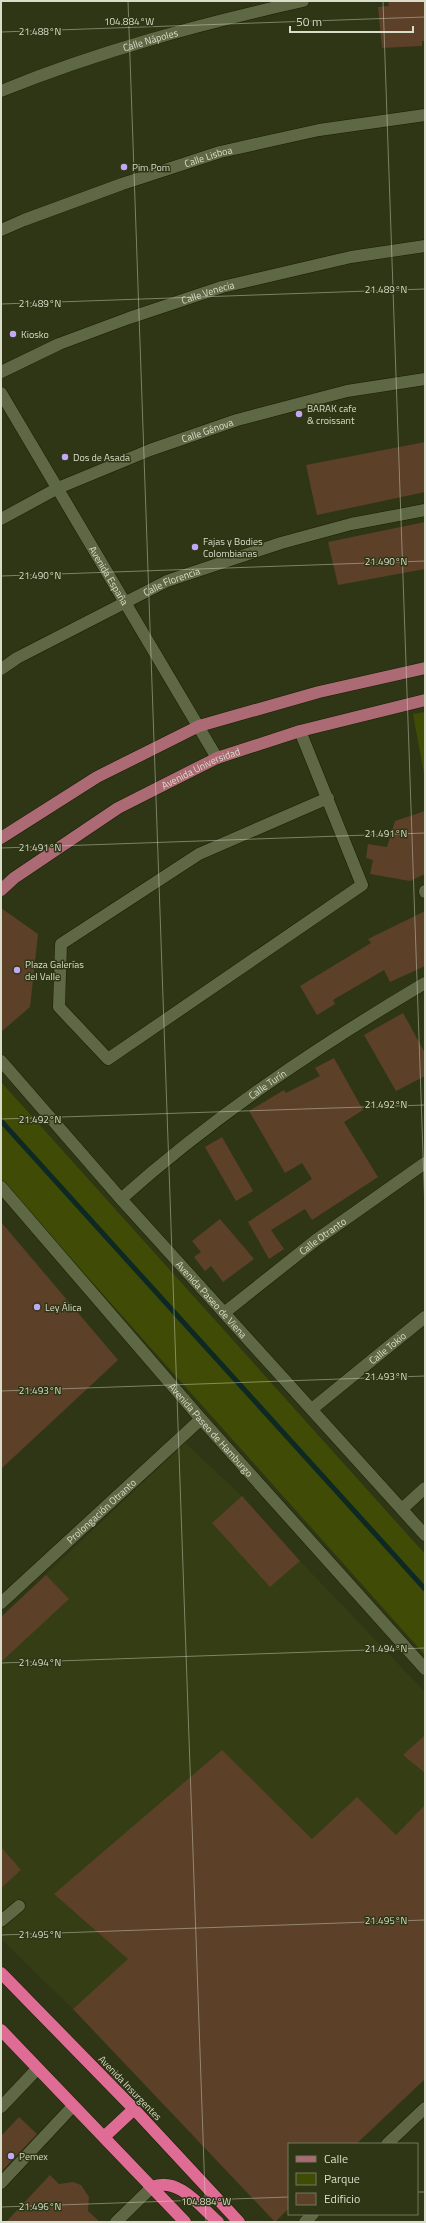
<svg xmlns="http://www.w3.org/2000/svg" width="426" height="2223" font-family="'Titillium Web',sans-serif">
  <rect width="100%" height="100%" fill="#2f3615"/>
  <!-- built -->
  <path fill="#353d14" d="M 185,1443 L 242,1496 L 300,1561 L 425,1692 L 425,2079 L 357,2144 L 289,2144 L 289,2209 L 275,2222 L 73,2009 L 1,1939 L 1,1617 Z"/>
  <!-- green -->
  <g fill="#404c05">
    <path d="M 425,712 L 425,779 L 413,714 Z"/>
    <path d="M 1,1082 L 425,1554 L 425,1655 L 1,1180 Z"/>
  </g>
  <g fill="none" stroke-linecap="round" stroke-linejoin="round">
    <!-- stream -->
    <path stroke="#0e2823" stroke-width="5" d="M 1,1121 L 425,1589"/>
  </g>
  <!-- building -->
  <g fill="#5c4028">
    <path d="M 388,1 L 425,1 L 425,41 L 422,41 L 422,46 L 382,48 L 378,7 L 389,6 Z"/>
    <path d="M 425,442 L 425,492 L 317,515 L 306,465 Z"/>
    <path d="M 425,522 L 425,569 L 338,585 L 328,542 Z"/>
    <path d="M 425,811 L 425,874 L 410,881 L 370,874 L 373,860 L 366,858 L 368,844 L 387,847 L 395,821 Z"/>
    <path d="M 1,908 L 38,934 L 30,1007 L 1,1032 Z"/>
    <path d="M 425,911 L 425,966 L 390,982 L 384,970 L 333,1000 L 335,1004 L 317,1015 L 300,986 L 371,943 L 368,939 Z"/>
    <path d="M 403,1013 L 425,1053 L 425,1076 L 396,1091 L 364,1035 Z"/>
    <path d="M 334,1058 L 363,1110 L 344,1122 L 378,1177 L 312,1220 L 305,1209 L 271,1230 L 284,1249 L 269,1259 L 248,1222 L 312,1179 L 302,1163 L 285,1173 L 249,1111 L 284,1090 L 286,1093 L 320,1076 L 315,1068 Z"/>
    <path d="M 222,1137 L 253,1191 L 236,1201 L 205,1147 Z"/>
    <path d="M 220,1219 L 254,1259 L 223,1282 L 211,1266 L 205,1271 L 194,1257 L 201,1252 L 192,1241 Z"/>
    <path d="M 1,1222 L 118,1360 L 1,1469 Z"/>
    <path d="M 242,1496 L 300,1561 L 270,1587 L 212,1523 Z"/>
    <path d="M 46,1575 L 69,1599 L 1,1662 L 1,1617 Z"/>
    <path d="M 425,1735 L 425,1773 L 403,1755 Z"/>
    <path d="M 222,1750 L 312,1839 L 357,1797 L 396,1835 L 425,1805 L 425,2079 L 356,2144 L 289,2144 L 289,2208 L 275,2222 L 73,2009 L 128,1959 L 54,1894 Z"/>
    <path d="M 1,1847 L 21,1870 L 1,1888 Z"/>
    <path d="M 19,2117 L 37,2134 L 1,2172 L 1,2136 Z"/>
    <path d="M 50,2175 L 59,2184 L 73,2182 L 81,2185 L 89,2197 L 88,2211 L 100,2222 L 6,2222 Z"/>
  </g>
  <g fill="none" stroke-linecap="round" stroke-linejoin="round">
    <defs>
      <g id="minor">
        <path id="s1" d="M 1,91 C 99,51 200,24 303,1"/>
        <path id="s2" d="M 1,230 L 24,220 L 122,184 L 220,152 L 319,130 L 425,115"/>
        <path id="s3" d="M 1,372 L 59,344 L 129,318 L 222,287 L 351,257 L 425,246"/>
        <path id="s4" d="M 1,393 L 217,758"/>
        <path id="s5" d="M 1,519 L 58,488 L 150,450 L 237,420 L 347,391 L 425,379"/>
        <path id="s6" d="M 1,669 L 17,658 L 167,581 L 281,543 L 351,524 L 425,510"/>
        <path d="M 300,731 L 362,885 L 108,1059 L 59,1007 L 61,944 L 199,854 L 328,798"/>
        <path d="M 425,891 L 425,892"/>
        <path id="s7" d="M 1,1061 L 121,1199 L 425,1535"/>
        <path id="s8" d="M 1,1187 L 201,1419 L 425,1669"/>
        <path id="s9" d="M 121,1199 C 214,1116 317,1047 425,983"/>
        <path id="s10" d="M 224,1313 L 316,1240 L 425,1163"/>
        <path id="s11" d="M 312,1409 L 425,1317"/>
        <path d="M 402,1509 L 425,1488"/>
        <path id="s12" d="M 1,1603 L 201,1419"/>
        <path d="M 1,1921 L 19,1906"/>
        <path d="M 1,2107 L 37,2069"/>
        <path d="M 387,2144 L 425,2108"/>
        <path d="M 1,2183 L 73,2106"/>
        <path d="M 116,2222 L 152,2187"/>
        <path d="M 305,2222 L 313,2214"/>
      </g>
      <g id="major">
        <path d="M 1,838 L 97,777 L 199,726 L 319,692 L 425,668"/>
        <path id="s13" d="M 1,890 L 14,878 L 118,808 L 217,758 L 300,731 L 425,700"/>
      </g>
      <g id="highway">
        <path d="M 1,1973 L 134,2109 L 239,2222"/>
        <path d="M 1,2030 L 185,2222"/>
        <path d="M 104,2137 L 134,2109"/>
        <path d="M 152,2187 C 178,2176 200,2206 218,2222"/>
      </g>
    </defs>
    <!-- minor casing -->
    <use href="#minor" stroke="#171e00" stroke-width="13"/>
    <!-- major casing -->
    <use href="#major" stroke="#171e00" stroke-width="13"/>
    <!-- highway casing -->
    <use href="#highway" stroke="#171e00" stroke-width="13"/>
    <!-- minor -->
    <use href="#minor" stroke="#5f6845" stroke-width="12"/>
    <!-- major -->
    <use href="#major" stroke="#ac6a74" stroke-width="12"/>
    <!-- highway -->
    <use href="#highway" stroke="#df6c94" stroke-width="12"/>
  </g>
  <!-- ticks -->
  <path fill="none" stroke="#d8deca" stroke-width="1" stroke-opacity="0.45" d="M 128,1 L 206,2222M 383,1 L 425,1211M 1,32 L 425,17M 1,304 L 425,289M 1,576 L 425,561M 1,848 L 425,833M 1,1119 L 425,1105M 1,1391 L 425,1376M 1,1663 L 425,1648M 1,1935 L 425,1920M 417,2192 L 425,2192M 1,2207 L 289,2197"/>
  <!-- markers -->
  <g fill="#c2a8f3" stroke="#2f3615" stroke-width="1.5">
    <circle cx="124" cy="167" r="4"/>
    <circle cx="13" cy="334" r="4"/>
    <circle cx="299" cy="414" r="4"/>
    <circle cx="65" cy="457" r="4"/>
    <circle cx="195" cy="547" r="4"/>
    <circle cx="17" cy="970" r="4"/>
    <circle cx="37" cy="1307" r="4"/>
    <circle cx="11" cy="2156" r="4"/>
  </g>
  <g text-anchor="middle" dominant-baseline="central" stroke-width="3" stroke-linejoin="round" paint-order="stroke">
    <!-- street labels -->
    <g font-size="10" fill="#d8deca" stroke="#2f3615">
      <text stroke="none"><textPath href="#s1" startOffset="158">Calle Nápoles</textPath></text>
      <text stroke="none"><textPath href="#s2" startOffset="220">Calle Lisboa</textPath></text>
      <text stroke="none"><textPath href="#s3" startOffset="222">Calle Venecia</textPath></text>
      <text stroke="none"><textPath href="#s5" startOffset="225">Calle Génova</textPath></text>
      <text stroke="none"><textPath href="#s4" startOffset="212">Avenida España</textPath></text>
      <text stroke="none"><textPath href="#s6" startOffset="192">Calle Florencia</textPath></text>
      <text stroke="none"><textPath href="#s13" startOffset="235">Avenida Universidad</textPath></text>
      <text stroke="none"><textPath href="#s9" startOffset="186">Calle Turín</textPath></text>
      <text stroke="none"><textPath href="#s10" startOffset="125">Calle Otranto</textPath></text>
      <text stroke="none"><textPath href="#s7" startOffset="318">Avenida Paseo de Viena</textPath></text>
      <text stroke="none"><textPath href="#s11" startOffset="97">Calle Tokio</textPath></text>
      <text stroke="none"><textPath href="#s8" startOffset="321">Avenida Paseo de Hamburgo</textPath></text>
      <text stroke="none"><textPath href="#s12" startOffset="136">Prolongación Otranto</textPath></text>
      <text transform="translate(130 2088) rotate(46)">Avenida Insurgentes</text>
    </g>
    <!-- poi labels -->
    <g font-size="10" fill="#d8deca" stroke="#2f3615" text-anchor="start">
      <text x="132" y="167">Pim Pom</text>
      <text x="21" y="334">Kiosko</text>
      <text x="307" y="408">BARAK cafe<tspan x="307" dy="12">&amp; croissant</tspan></text>
      <text x="73" y="457">Dos de Asada</text>
      <text x="203" y="541">Fajas y Bodies<tspan x="203" dy="12">Colombianas</tspan></text>
      <text x="25" y="964">Plaza Galerías<tspan x="25" dy="12">del Valle</tspan></text>
      <text x="45" y="1307">Ley Álica</text>
      <text x="19" y="2156">Pemex</text>
    </g>
  </g>
  <g font-size="10" text-anchor="middle" fill="#d8deca" stroke="#2f3615" stroke-width="3" stroke-linejoin="round" paint-order="stroke">
    <text x="129" y="25">104.884°W</text>
    <text x="40" y="35">21.488°N</text>
    <text x="386" y="293">21.489°N</text>
    <text x="40" y="307">21.489°N</text>
    <text x="386" y="565">21.490°N</text>
    <text x="40" y="579">21.490°N</text>
    <text x="386" y="837">21.491°N</text>
    <text x="40" y="851">21.491°N</text>
    <text x="386" y="1108">21.492°N</text>
    <text x="40" y="1123">21.492°N</text>
    <text x="386" y="1380">21.493°N</text>
    <text x="40" y="1394">21.493°N</text>
    <text x="386" y="1652">21.494°N</text>
    <text x="40" y="1666">21.494°N</text>
    <text x="386" y="1924">21.495°N</text>
    <text x="40" y="1938">21.495°N</text>
    <text x="206" y="2205">104.884°W</text>
    <text x="40" y="2210">21.496°N</text>
  </g>
  <!-- border -->
  <rect width="426" height="2223" fill="none" stroke="#d8deca" stroke-width="4"/>
  <!-- legend -->
  <rect x="288" y="2143" width="130" height="72" fill="#2f3615" stroke="#73795d"/>
  <rect x="296" y="2156" width="20" height="6" fill="#ac6a74" stroke="#73795d"/>
  <text x="324" y="2163" font-size="12" fill="#d8deca">Calle</text>
  <rect x="296" y="2173" width="20" height="12" fill="#404c05" stroke="#73795d"/>
  <text x="324" y="2183" font-size="12" fill="#d8deca">Parque</text>
  <rect x="296" y="2193" width="20" height="12" fill="#5c4028" stroke="#73795d"/>
  <text x="324" y="2203" font-size="12" fill="#d8deca">Edificio</text>
  <!-- scale -->
  <path d="M290 26v6h123v-6" fill="none" stroke="#d8deca" stroke-width="2"/>
  <text x="296" y="26" font-size="12" fill="#d8deca" stroke="#2f3615" stroke-width="3" paint-order="stroke">50 m</text>
</svg>
